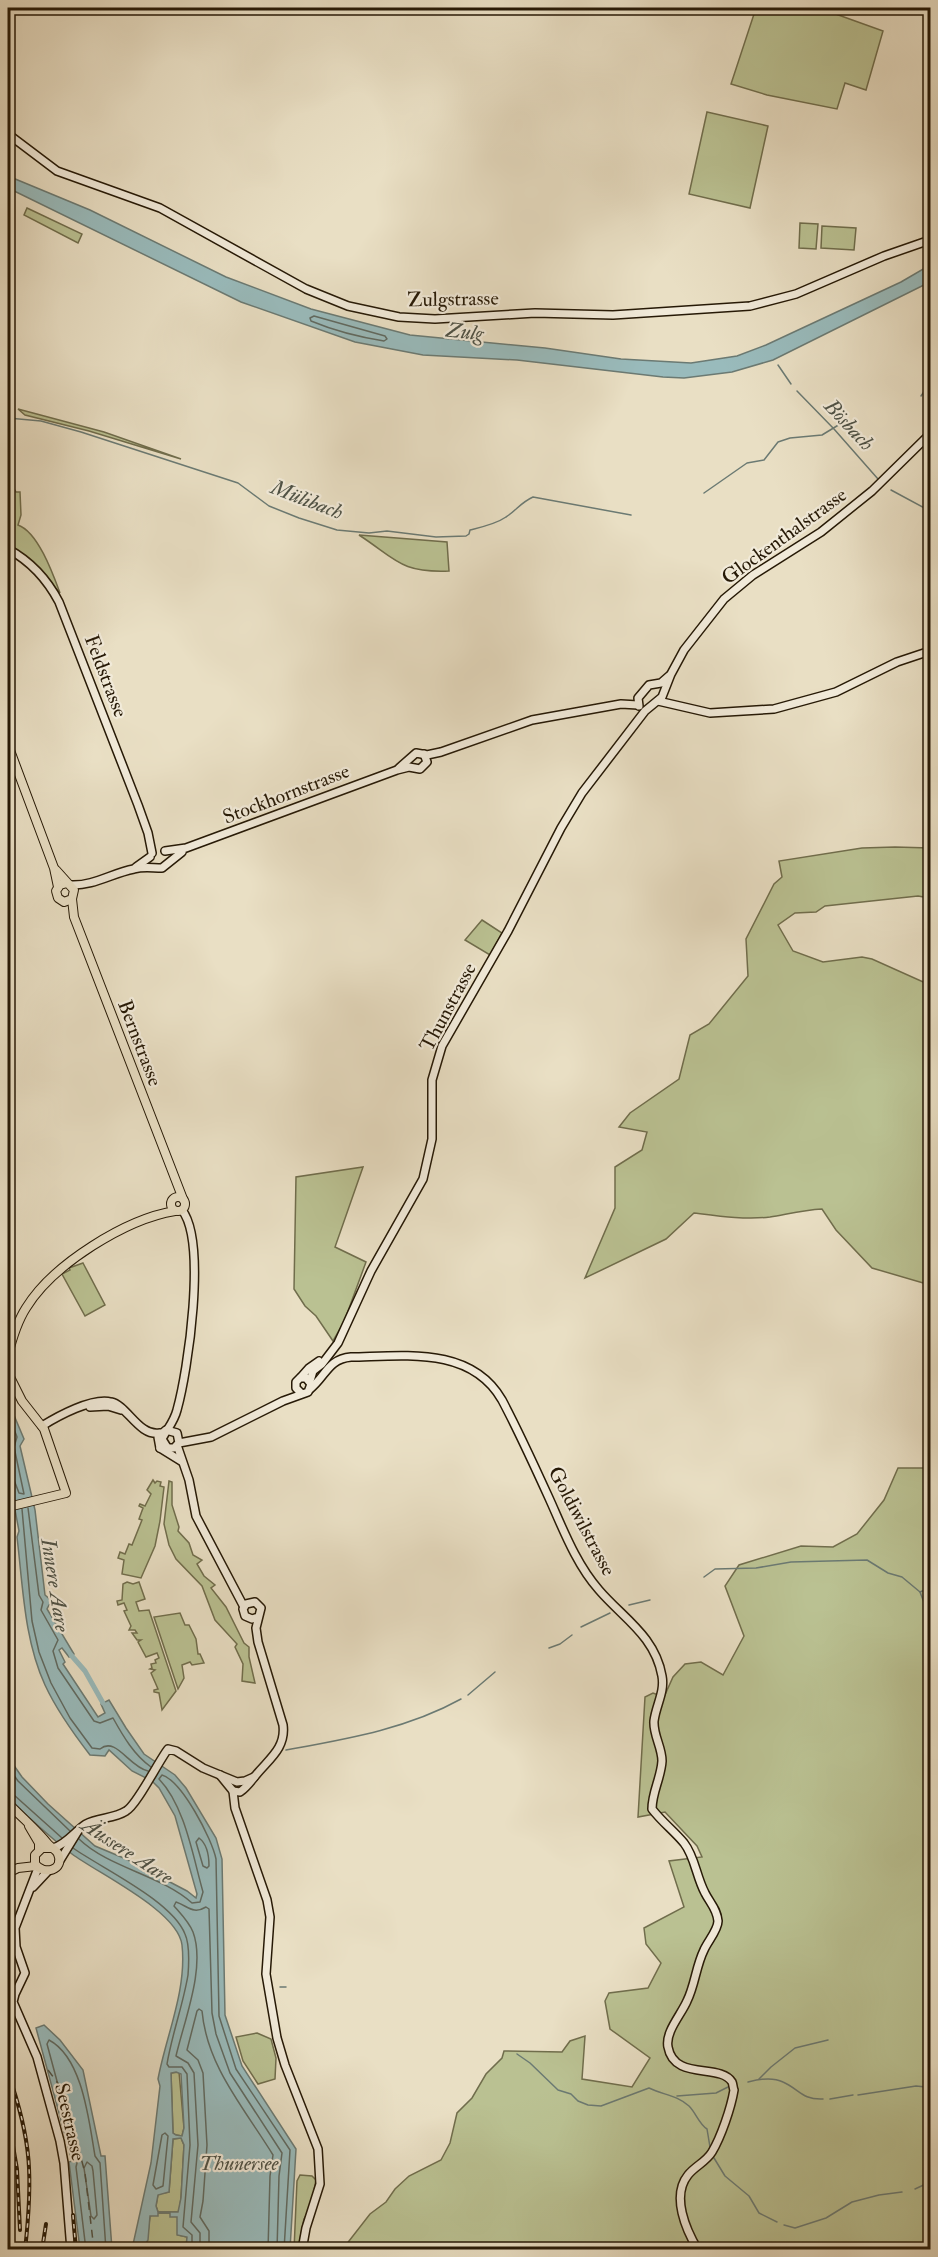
<svg xmlns="http://www.w3.org/2000/svg" width="938" height="2257" font-family="'IM FELL Double Pica',serif">
  <rect width="100%" height="100%" fill="#e9dfc4"/>
  <filter id="stains"><feTurbulence type="fractalNoise" baseFrequency=".00333" numOctaves="4"/><feColorMatrix values="0 0 0 0 .2 0 0 0 0 .09 0 0 0 0 .02 0 0 0 .5 -.17"/></filter>
  <radialGradient id="worn" r=".72"><stop offset=".6" stop-color="#630" stop-opacity="0"/><stop offset="1" stop-color="#630" stop-opacity=".3"/></radialGradient>
  <!-- green -->
  <g fill="#bac192" stroke="#706d4c" stroke-width="1.5">
    <path d="M 756,8 L 819,8 L 883,31 L 866,90 L 845,83 L 837,109 L 767,95 L 731,84 Z"/>
    <path d="M 707,112 L 768,126 L 750,208 L 689,194 Z"/>
    <path d="M 27,208 L 82,234 L 78,243 L 24,215 Z"/>
    <path d="M 800,223 L 818,224 L 816,249 L 799,248 Z"/>
    <path d="M 822,226 L 856,228 L 854,250 L 821,248 Z"/>
    <path d="M 18,409 L 104,432 L 181,459 L 89,431 L 25,415 Z"/>
    <path d="M 8,480 L 16,492 L 20,492 L 21,515 L 18,525 C 38,532 53,574 60,593 L 33,563 L 8,545 Z"/>
    <path d="M 359,535 L 447,542 L 449,571 C 400,573 396,559 359,535 Z"/>
    <path d="M 895,847 L 930,848 L 930,898 L 918,896 L 825,906 L 816,912 L 795,913 L 778,925 L 793,951 L 823,962 L 862,957 L 872,959 L 930,985 L 930,1285 L 872,1268 L 836,1230 L 822,1209 C 803,1210 788,1214 770,1217 C 745,1220 718,1216 694,1213 L 666,1239 L 585,1278 L 615,1208 L 615,1167 L 642,1150 L 647,1132 L 619,1127 L 630,1113 L 679,1079 L 690,1035 L 709,1024 L 748,976 L 746,939 L 774,884 L 782,877 L 779,861 L 862,848 Z"/>
    <path d="M 482,920 L 502,933 L 490,955 L 465,940 Z"/>
    <path d="M 363,1167 L 335,1247 L 366,1262 L 344,1322 L 333,1341 L 316,1316 L 305,1306 L 294,1289 L 296,1177 Z"/>
    <path d="M 83,1263 L 105,1305 L 85,1316 L 62,1274 L 70,1270 L 69,1268 Z"/>
    <path d="M 898,1468 L 930,1468 L 930,2249 L 342,2250 L 370,2214 L 386,2202 L 395,2189 L 409,2176 L 441,2160 L 450,2143 L 457,2113 L 472,2098 L 486,2074 L 502,2058 L 504,2051 L 562,2052 L 570,2041 L 585,2036 L 582,2079 L 632,2087 L 650,2058 L 610,2029 L 605,2001 L 609,1993 L 648,1988 L 661,1963 L 646,1944 L 644,1928 L 684,1907 L 669,1861 L 702,1857 L 697,1846 L 665,1812 L 638,1817 L 645,1697 L 653,1693 L 664,1697 L 673,1677 L 685,1664 L 701,1662 L 723,1675 L 744,1636 L 725,1586 L 739,1565 L 801,1546 L 833,1547 L 857,1534 L 884,1500 Z"/>
    <path d="M 153,1480 L 155,1483 L 157,1481 L 161,1482 L 160,1486 L 164,1487 L 160,1521 L 155,1546 L 141,1578 L 122,1574 L 124,1560 L 118,1558 L 120,1552 L 125,1554 L 129,1544 L 132,1545 L 142,1520 L 139,1519 L 143,1508 L 139,1506 L 140,1504 L 145,1506 L 151,1494 L 147,1490 Z"/>
    <path d="M 169,1481 L 172,1482 L 172,1505 L 179,1527 L 178,1531 L 189,1543 L 193,1555 L 202,1560 L 197,1564 L 204,1576 L 215,1585 L 211,1588 L 226,1607 L 244,1643 L 249,1647 L 249,1657 L 255,1683 L 242,1681 L 243,1664 L 235,1647 L 237,1644 L 215,1620 L 202,1586 L 176,1559 L 169,1545 L 164,1524 Z"/>
    <path d="M 127,1582 L 133,1584 L 139,1582 L 145,1599 L 136,1602 L 139,1611 L 149,1610 L 176,1691 L 162,1710 L 159,1693 L 154,1692 L 154,1690 L 158,1689 L 151,1673 L 155,1670 L 150,1669 L 152,1668 L 151,1664 L 156,1663 L 155,1660 L 159,1658 L 157,1653 L 146,1657 L 138,1642 L 141,1640 L 137,1640 L 132,1633 L 137,1633 L 135,1630 L 129,1630 L 131,1626 L 124,1611 L 127,1610 L 124,1603 L 118,1605 L 117,1601 L 122,1600 L 123,1584 Z"/>
    <path d="M 180,1613 L 185,1625 L 189,1625 L 196,1639 L 198,1654 L 200,1654 L 204,1663 L 192,1665 L 190,1662 L 182,1665 L 184,1678 L 178,1689 L 154,1617 Z"/>
    <path d="M 257,2033 L 271,2039 L 276,2058 L 275,2079 L 258,2084 L 243,2061 L 236,2037 Z"/>
    <path d="M 179,2072 L 184,2128 L 182,2136 L 176,2135 L 173,2133 L 171,2073 Z"/>
    <path d="M 181,2138 L 184,2145 L 181,2198 L 179,2212 L 158,2212 L 156,2206 L 158,2194 L 169,2192 L 173,2139 Z"/>
    <path d="M 300,2175 L 312,2176 L 316,2180 L 311,2207 L 304,2219 L 298,2249 L 294,2250 L 297,2181 Z"/>
    <path d="M 158,2213 L 170,2213 L 178,2217 L 178,2235 L 187,2237 L 186,2249 L 146,2249 L 150,2216 Z"/>
  </g>
  <!-- water -->
  <g fill="#99bbbc" stroke="#6b7a73" stroke-width="1.5" fill-rule="evenodd">
    <path d="M 8,176 L 90,210 L 226,277 L 311,309 L 410,335 L 545,348 L 621,359 L 691,363 L 737,356 L 766,345 L 901,282 L 930,265 L 930,282 L 773,360 L 732,372 L 684,378 L 663,377 L 517,360 L 423,355 L 355,342 L 241,302 L 8,188 Z"/>
    <path d="M 8,1401 L 24,1439 L 20,1446 L 35,1510 L 45,1595 L 54,1603 L 49,1605 L 47,1609 L 74,1654 L 69,1657 L 62,1648 L 59,1650 L 65,1662 L 63,1664 L 98,1717 L 105,1713 L 101,1704 L 109,1700 L 126,1728 L 144,1754 L 175,1775 L 186,1788 L 216,1838 L 222,1859 L 225,2015 L 242,2066 L 296,2149 L 290,2249 L 186,2249 L 187,2237 L 177,2235 L 177,2217 L 170,2217 L 170,2213 L 158,2213 L 158,2216 L 150,2216 L 148,2240 L 146,2243 L 148,2249 L 132,2249 L 151,2163 L 160,2086 L 158,2079 C 166,2036 187,1990 182,1945 C 178,1911 99,1874 72,1854 C 50,1838 31,1819 10,1800 L 8,1797 L 8,1757 L 22,1777 L 48,1804 L 95,1846 L 126,1859 L 187,1891 L 196,1898 L 197,1894 L 175,1816 L 159,1788 L 152,1781 L 132,1771 L 109,1750 L 105,1756 L 90,1755 C 73,1733 57,1711 45,1685 C 24,1639 23,1587 17,1537 L 19,1531 L 8,1473 ZM 176,2072 L 181,2074 L 184,2128 L 182,2136 L 176,2135 L 173,2133 L 171,2073 ZM 181,2138 L 184,2145 L 181,2198 L 178,2212 L 158,2212 L 156,2206 L 158,2195 L 169,2192 L 173,2139 Z"/>
    <path d="M 44,2025 L 60,2040 L 83,2070 L 101,2156 L 105,2156 L 112,2249 L 80,2249 L 69,2162 L 72,2161 L 36,2028 Z"/>
  </g>
  <g fill="none" stroke-linecap="round" stroke-linejoin="round">
    <!-- shore -->
    <g stroke="#606a61" stroke-width="1.5">
      <path d="M 314,316 L 385,336 L 387,339 L 384,341 C 359,337 335,331 311,321 L 310,318 Z"/>
      <path d="M 8,1413 L 17,1437 L 14,1447 L 24,1494 L 19,1493 L 14,1480 L 8,1478"/>
      <path d="M 28,1508 L 39,1595 L 43,1602 L 41,1610 L 58,1640 L 53,1651 L 58,1668 L 94,1721 L 100,1723 L 113,1718 C 123,1736 134,1755 151,1767"/>
      <path d="M 22,1509 L 32,1621 L 39,1652 L 51,1683 L 70,1718 L 92,1748 L 100,1749 C 116,1736 129,1767 148,1771"/>
      <path d="M 8,1767 L 18,1781 L 70,1831"/>
      <path d="M 8,1794 L 14,1795 L 62,1838"/>
      <path d="M 199,1838 C 207,1844 209,1856 209,1866 L 207,1868 L 203,1866 L 196,1842 Z"/>
      <path d="M 79,1839 C 109,1868 161,1875 192,1903 L 200,1902 L 203,1892 C 193,1857 185,1806 159,1779 L 162,1775 C 182,1781 212,1839 216,1859 L 219,2016 L 236,2069 L 290,2150 L 284,2250"/>
      <path d="M 73,1848 C 103,1869 172,1901 185,1934 C 190,1945 189,1962 188,1975 C 183,2005 172,2034 167,2064 L 169,2067 L 182,2067 L 187,2074 L 190,2145 L 183,2227 L 192,2235 L 192,2250"/>
      <path d="M 165,2133 L 168,2136 L 163,2186 L 156,2189 L 153,2185 L 162,2135 Z"/>
      <path d="M 87,2162 L 92,2166 L 93,2171 L 97,2215 L 94,2219 L 91,2216 L 84,2168 Z"/>
      <path d="M 86,2250 L 76,2167 L 78,2159 L 47,2044 L 49,2040 C 83,2058 89,2122 95,2156 L 100,2163 L 106,2250"/>
      <path d="M 200,2250 L 200,2233 L 191,2222 L 198,2145 L 194,2073 L 188,2063 L 176,2056 C 184,2021 206,1967 193,1932 C 189,1922 181,1914 174,1906 L 176,1902 C 188,1906 193,1915 206,1907 L 209,1909 L 212,2013 L 216,2034 L 230,2073 L 282,2153 L 279,2176 L 277,2250"/>
      <path d="M 209,2250 L 209,2231 L 200,2217 L 203,2201 L 207,2145 L 203,2073 L 198,2060 L 187,2050 L 197,2011 L 199,2009 L 202,2011 C 207,2067 245,2109 273,2155 L 270,2176 L 268,2250"/>
    </g>
    <!-- stream -->
    <g stroke="#6b7a73" stroke-width="1.5">
      <path d="M 778,365 L 791,384"/>
      <path d="M 797,391 L 834,429 L 878,479"/>
      <path d="M 921,396 L 930,383"/>
      <path d="M 8,418 L 41,421 L 81,432 L 238,483 L 269,506 L 299,518 L 337,530 L 369,533 L 387,531 L 436,537 L 466,536 L 469,534 L 470,530 C 482,527 496,524 506,517 C 517,510 520,503 533,497 L 631,515"/>
      <path d="M 891,490 L 930,511"/>
      <path d="M 704,493 L 747,463 L 764,460 L 778,442 L 790,438 L 822,435 L 845,421"/>
      <path d="M 704,1577 L 715,1569 L 756,1568 L 791,1562 L 867,1560 L 888,1573 L 902,1577 L 920,1592 L 930,1618"/>
      <path d="M 920,1592 L 927,1589 L 930,1590"/>
      <path d="M 629,1605 L 650,1600"/>
      <path d="M 581,1627 L 610,1613"/>
      <path d="M 549,1648 L 560,1644 L 572,1635"/>
      <path d="M 468,1695 L 495,1672"/>
      <path d="M 286,1750 C 346,1739 407,1729 461,1699"/>
      <path d="M 280,1987 L 286,1987"/>
      <path d="M 517,2054 L 530,2063 L 558,2090 L 571,2094 L 578,2101 L 588,2105 L 601,2106 L 649,2088 C 663,2095 677,2095 689,2106 C 696,2113 699,2124 707,2129 L 710,2147"/>
      <path d="M 759,2079 L 771,2067 L 795,2048 L 828,2040"/>
      <path d="M 748,2082 C 759,2079 773,2077 783,2082 C 799,2089 802,2100 823,2099"/>
      <path d="M 858,2095 L 916,2086 L 926,2087"/>
      <path d="M 677,2096 L 716,2093 L 728,2087"/>
      <path d="M 830,2099 L 853,2095"/>
      <path d="M 714,2158 L 725,2176 L 749,2196 L 759,2213 L 777,2222"/>
      <path d="M 915,2189 L 930,2182"/>
      <path d="M 784,2225 L 795,2228 L 826,2218 L 852,2202 L 879,2195 L 902,2192"/>
    </g>
    <!-- canal -->
    <path stroke="#99bbbc" stroke-width="5" d="M 71,1655 L 85,1671 L 103,1703"/>
    <!-- ferry -->
    <path stroke="#4e5246" stroke-width="1.5" stroke-dasharray="8 6" stroke-linecap="butt" d="M 48,2070 L 63,2090 L 85,2173 L 94,2250"/>
    <defs>
      <g id="secondary">
        <path d="M 8,134 L 57,171 L 160,208 L 306,289 L 348,306 L 399,317 L 435,319 L 535,313 L 613,315 L 750,306 L 796,294 L 884,256 L 930,240"/>
        <path d="M 8,549 C 30,561 47,579 59,602 L 138,805 L 148,833 L 152,853"/>
        <path d="M 658,701 L 710,713 L 774,709 L 836,692 L 897,662 L 930,651"/>
        <path d="M 639,706 L 638,698 L 649,685 L 661,683 L 669,676"/>
        <path d="M 399,768 L 416,753 L 427,755 L 441,752 L 532,720 L 621,704 L 638,705"/>
        <path d="M 165,851 L 186,848 L 397,770 L 409,767 L 420,769 L 427,762 L 424,754"/>
        <path d="M 136,867 L 150,857"/>
        <path d="M 71,885 C 94,886 112,873 134,869 C 144,866 152,868 162,868 L 182,852"/>
        <path d="M 301,1377 L 309,1368 L 319,1361"/>
        <path d="M 310,1381 L 313,1371 L 322,1364 L 338,1343 L 371,1271 L 423,1179 L 432,1139 L 432,1080 L 442,1046 L 508,931 L 561,828 L 582,793 L 645,711 L 662,697 L 671,674 L 684,650 L 724,599 L 753,575 L 821,532 L 872,491 L 930,434"/>
        <path d="M 310,1389 C 326,1376 328,1359 351,1357 C 404,1356 471,1346 502,1400 C 519,1432 534,1465 549,1498 C 563,1529 576,1564 599,1590 C 623,1618 655,1636 662,1676 C 665,1692 656,1705 654,1721 C 653,1735 662,1747 662,1761 C 661,1778 652,1792 652,1809 C 662,1822 674,1831 684,1843 C 695,1857 696,1876 705,1893 C 710,1903 717,1909 718,1921 C 718,1930 708,1941 704,1950 C 696,1966 695,1985 687,2001 C 681,2015 665,2032 668,2047 C 674,2081 720,2063 732,2082 C 733,2084 733,2088 734,2090 C 731,2108 721,2137 712,2152 C 706,2162 695,2166 688,2175 C 671,2196 686,2230 698,2250"/>
        <path d="M 90,1407 L 108,1406 L 121,1410"/>
        <path d="M 42,1426 C 58,1416 93,1397 111,1402 C 127,1405 139,1437 160,1433"/>
        <path d="M 166,1430 L 177,1433 L 179,1443 L 174,1448 L 160,1448 L 158,1437 Z"/>
        <path d="M 179,1443 L 211,1437 L 283,1401 L 308,1392 L 311,1384 L 306,1378 L 300,1378 L 296,1382 L 296,1388 L 301,1393"/>
        <path d="M 177,1445 L 189,1480 L 196,1516 L 244,1607"/>
        <path d="M 167,1447 L 162,1439 C 167,1429 174,1422 177,1410 C 188,1371 207,1242 182,1210"/>
        <path d="M 160,1448 L 181,1461"/>
        <path d="M 220,1775 L 233,1791 L 235,1808 L 267,1900 L 270,1917 L 266,1974 L 277,2038 L 285,2065 L 318,2149 L 320,2184 L 306,2228 L 302,2250"/>
        <path d="M 233,1791 L 240,1792 C 247,1787 251,1781 256,1775 C 269,1759 286,1748 283,1725 L 258,1642 L 256,1628 L 261,1608 L 255,1602 L 246,1604 L 243,1609 L 245,1616 L 252,1619 L 258,1617"/>
        <path d="M 53,1848 C 66,1845 75,1831 86,1824 C 98,1817 114,1819 126,1811 C 137,1805 158,1762 168,1749 L 176,1751 L 203,1768 L 237,1782 L 245,1781 L 254,1777"/>
        <path d="M 59,1862 L 78,1831"/>
        <path d="M 38,1868 L 15,1928 L 16,1947 L 25,1973 L 15,1994 L 13,2002 L 37,2057 L 60,2141 L 64,2163 L 71,2250"/>
        <path d="M 33,1887 L 47,1872"/>
      </g>
      <g id="primary">
        <path d="M 8,745 L 54,868 L 58,887"/>
        <path d="M 56,870 L 74,890 L 72,899 L 64,902 L 58,898 L 56,891 L 60,885 L 67,883"/>
        <path d="M 72,899 L 74,917 L 183,1199"/>
        <circle cx="178" cy="1204" r="7"/>
        <path d="M 8,1355 C 12,1339 17,1322 26,1308 C 53,1264 126,1219 175,1211"/>
        <path d="M 8,1373 L 22,1401 L 44,1429 L 66,1493 L 8,1507"/>
        <path d="M 8,1803 C 21,1817 36,1829 48,1844 C 51,1848 56,1849 58,1854 C 65,1870 44,1876 35,1864 L 35,1855 L 42,1848 L 51,1848"/>
        <path d="M 29,1826 L 39,1843 L 39,1849"/>
        <path d="M 8,1873 L 18,1868 L 36,1866"/>
      </g>
    </defs>
    <!-- secondary casing -->
    <use href="#secondary" stroke="#261906" stroke-width="10"/>
    <!-- primary casing -->
    <use href="#primary" stroke="#261906" stroke-width="10"/>
    <!-- secondary -->
    <use href="#secondary" stroke="#f1ead9" stroke-width="7"/>
    <!-- primary -->
    <use href="#primary" stroke="#e9dfc4" stroke-width="8"/>
    <defs>
      <g id="rail">
        <path d="M 8,2073 C 32,2141 33,2178 25,2250"/>
        <path d="M 8,2117 L 17,2169 L 20,2230"/>
        <path d="M 73,2215 L 76,2250"/>
        <path d="M 13,2220 L 13,2250"/>
        <path d="M 42,2250 L 46,2224"/>
      </g>
    </defs>
    <!-- rail casing -->
    <use href="#rail" stroke="#261906" stroke-width="4"/>
    <!-- rail -->
    <use href="#rail" stroke="#f1ead9" stroke-width="1.5" stroke-dasharray="4.5" stroke-linecap="butt"/>
  </g>
  <g text-anchor="middle" dominant-baseline="central" stroke-width="4.5" stroke-linejoin="round" paint-order="stroke">
    <!-- street labels -->
    <g font-size="20" fill="#261906" stroke="#f1ead9">
      <text transform="translate(453 299) rotate(-1)">Zulgstrasse</text>
      <text transform="translate(784 536) rotate(-36)">Glockenthalstrasse</text>
      <text transform="translate(106 676) rotate(69)">Feldstrasse</text>
      <text transform="translate(286 794) rotate(-21)">Stockhornstrasse</text>
      <text transform="translate(448 1007) rotate(-62)">Thunstrasse</text>
      <text transform="translate(140 1043) rotate(69)">Bernstrasse</text>
      <text transform="translate(582 1521) rotate(62)">Goldiwilstrasse</text>
      <text transform="translate(70 2122) rotate(77)">Seestrasse</text>
    </g>
    <!-- water labels -->
    <g font-size="21" font-style="italic" fill="#4e5246" stroke="#f1ead9">
      <text transform="translate(465 332) rotate(6)">Zulg</text>
      <text transform="translate(849 425) rotate(47)">Bösbach</text>
      <text transform="translate(307 500) rotate(21)">Mülibach</text>
      <text transform="translate(55 1585) rotate(81)">Innere Aare</text>
      <text transform="translate(127 1851) rotate(33)">Äussere Aare</text>
      <text x="239" y="2163">Thunersee</text>
    </g>
  </g>
  <!-- margin -->
  <rect width="938" height="2257" fill="none" stroke="#e9dfc4" stroke-width="30"/>
  <rect x="9" y="9" width="920" height="2239" fill="none" stroke="#261906" stroke-width="3"/>
  <rect x="15" y="15" width="908" height="2227" fill="none" stroke="#261906" stroke-width="1.5"/>
  <rect width="100%" height="100%" filter="url(#stains)"/>
  <rect width="100%" height="100%" fill="url(#worn)"/>
</svg>
